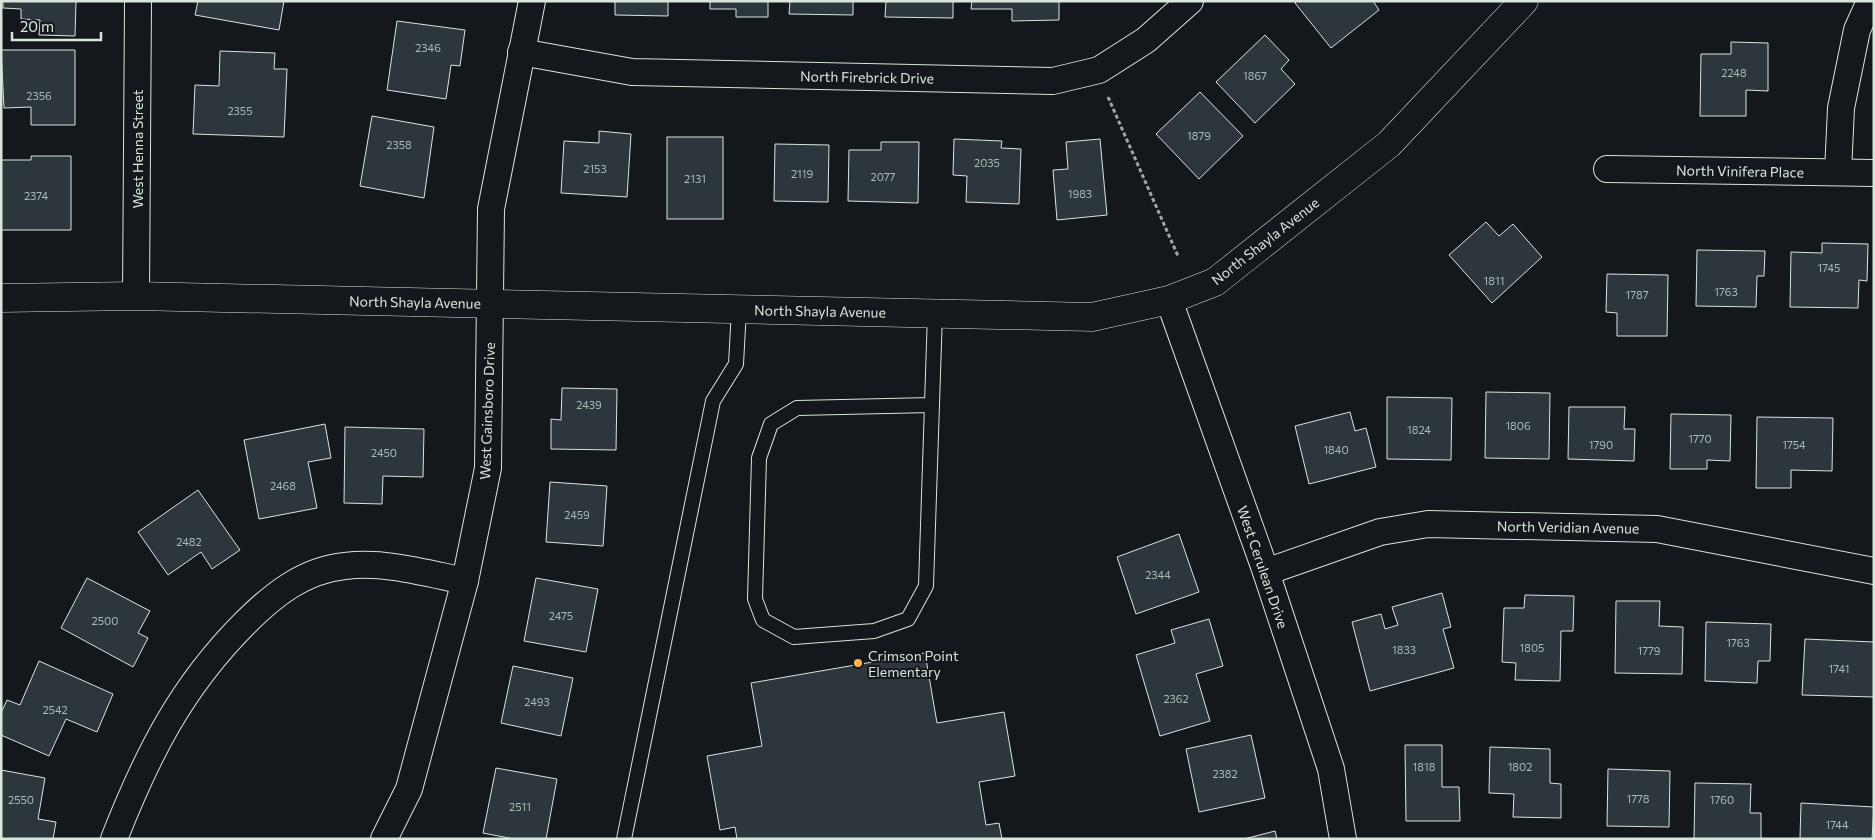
<svg xmlns="http://www.w3.org/2000/svg" width="1875" height="840" font-family="Commissioner,sans-serif">
  <rect width="100%" height="100%" fill="#14181c"/>
  <!-- building -->
  <g fill="#2c363c" stroke="#d8e6dc">
    <path d="M 3,1 L 76,1 L 75,36 L 39,35 L 40,20 L 21,19 L 21,9 L 3,8 Z"/>
    <path d="M 198,1 L 284,1 L 279,30 L 195,15 Z"/>
    <path d="M 615,1 L 668,1 L 668,16 L 615,15 Z"/>
    <path d="M 710,1 L 768,1 L 768,17 L 736,17 L 736,9 L 710,9 Z"/>
    <path d="M 790,1 L 853,1 L 853,15 L 789,14 Z"/>
    <path d="M 886,1 L 953,1 L 953,18 L 885,17 Z"/>
    <path d="M 972,1 L 1059,1 L 1059,20 L 1012,21 L 1012,9 L 971,9 Z"/>
    <path d="M 1297,1 L 1373,1 L 1379,10 L 1331,48 L 1295,3 Z"/>
    <path d="M 397,21 L 465,30 L 460,66 L 451,65 L 446,99 L 387,90 Z"/>
    <path d="M 1265,35 L 1289,60 L 1281,69 L 1295,84 L 1255,123 L 1216,82 Z"/>
    <path d="M 1731,42 L 1768,43 L 1768,91 L 1746,90 L 1746,116 L 1700,116 L 1701,54 L 1731,54 Z"/>
    <path d="M 1,50 L 75,50 L 75,125 L 31,125 L 31,107 L 4,108 Z"/>
    <path d="M 220,51 L 275,53 L 274,69 L 287,69 L 284,137 L 193,134 L 195,85 L 219,86 Z"/>
    <path d="M 1200,92 L 1243,136 L 1199,179 L 1156,134 Z"/>
    <path d="M 372,116 L 434,127 L 424,198 L 360,186 Z"/>
    <path d="M 599,131 L 631,134 L 627,197 L 561,193 L 564,141 L 599,143 Z"/>
    <rect x="667" y="137" width="56" height="82"/>
    <path d="M 954,139 L 1002,141 L 1001,148 L 1021,149 L 1019,204 L 966,202 L 967,176 L 953,175 Z"/>
    <path d="M 1100,139 L 1107,215 L 1057,220 L 1053,170 L 1068,169 L 1066,142 Z"/>
    <path d="M 881,142 L 919,142 L 918,203 L 848,201 L 849,150 L 881,150 Z"/>
    <path d="M 775,144 L 829,145 L 828,202 L 774,201 Z"/>
    <path d="M 31,156 L 71,156 L 71,230 L 1,230 L 1,160 L 31,160 Z"/>
    <path d="M 1486,222 L 1499,236 L 1513,224 L 1542,257 L 1492,303 L 1449,255 Z"/>
    <path d="M 1822,243 L 1868,244 L 1867,281 L 1859,280 L 1858,308 L 1790,307 L 1791,252 L 1822,253 Z"/>
    <path d="M 1697,250 L 1765,251 L 1764,276 L 1757,276 L 1756,307 L 1696,306 Z"/>
    <path d="M 1607,274 L 1668,275 L 1667,336 L 1617,336 L 1617,313 L 1606,312 Z"/>
    <path d="M 562,388 L 617,389 L 616,450 L 551,449 L 551,419 L 561,420 Z"/>
    <path d="M 1486,392 L 1550,393 L 1549,459 L 1485,458 Z"/>
    <path d="M 1387,397 L 1452,398 L 1451,460 L 1387,459 Z"/>
    <path d="M 1569,407 L 1625,407 L 1624,429 L 1635,429 L 1634,461 L 1568,459 Z"/>
    <path d="M 1350,412 L 1355,431 L 1366,428 L 1376,467 L 1309,484 L 1295,426 Z"/>
    <path d="M 1671,414 L 1731,415 L 1730,461 L 1707,460 L 1707,469 L 1670,469 Z"/>
    <path d="M 1757,417 L 1833,418 L 1832,471 L 1791,470 L 1791,488 L 1756,488 Z"/>
    <path d="M 325,424 L 331,458 L 308,462 L 317,508 L 259,519 L 244,440 Z"/>
    <path d="M 345,427 L 424,429 L 423,477 L 383,476 L 382,504 L 344,503 Z"/>
    <path d="M 550,482 L 607,486 L 603,546 L 546,542 Z"/>
    <path d="M 198,490 L 240,550 L 212,569 L 201,552 L 168,575 L 138,532 Z"/>
    <path d="M 1179,534 L 1199,592 L 1136,614 L 1117,557 Z"/>
    <path d="M 87,578 L 150,611 L 138,633 L 148,638 L 133,667 L 61,628 Z"/>
    <path d="M 536,578 L 598,589 L 586,652 L 524,641 Z"/>
    <path d="M 1442,593 L 1451,627 L 1443,629 L 1454,668 L 1370,691 L 1352,622 L 1381,614 L 1385,629 L 1398,625 L 1392,607 Z"/>
    <path d="M 1525,595 L 1574,596 L 1573,631 L 1561,631 L 1560,681 L 1515,680 L 1516,663 L 1502,662 L 1504,608 L 1524,608 Z"/>
    <path d="M 1616,601 L 1660,601 L 1659,626 L 1683,627 L 1682,674 L 1615,673 Z"/>
    <path d="M 1209,619 L 1223,666 L 1196,674 L 1210,721 L 1160,736 L 1136,655 L 1175,643 L 1171,630 Z"/>
    <path d="M 1706,622 L 1771,624 L 1770,661 L 1758,661 L 1757,683 L 1705,681 Z"/>
    <path d="M 1805,639 L 1874,642 L 1874,697 L 1802,695 Z"/>
    <path d="M 925,653 L 937,723 L 1004,712 L 1015,776 L 979,782 L 986,825 L 999,823 L 1002,839 L 737,839 L 735,827 L 720,830 L 707,756 L 762,746 L 751,683 Z"/>
    <path d="M 39,661 L 113,694 L 97,732 L 66,719 L 49,756 L 1,735 L 1,713 L 7,700 L 20,705 Z"/>
    <path d="M 513,666 L 573,678 L 561,736 L 501,723 Z"/>
    <path d="M 1251,735 L 1265,798 L 1199,812 L 1186,749 Z"/>
    <path d="M 1405,745 L 1442,745 L 1442,787 L 1459,787 L 1460,821 L 1406,821 Z"/>
    <path d="M 1490,747 L 1550,749 L 1550,783 L 1561,784 L 1561,818 L 1513,817 L 1514,794 L 1489,793 Z"/>
    <path d="M 496,768 L 557,779 L 546,839 L 514,839 L 483,833 Z"/>
    <path d="M 1608,769 L 1670,771 L 1669,827 L 1607,826 Z"/>
    <path d="M 1,770 L 45,778 L 38,819 L 56,822 L 53,839 L 1,839 Z"/>
    <path d="M 1695,783 L 1751,784 L 1750,813 L 1761,813 L 1761,839 L 1694,839 Z"/>
    <path d="M 1801,803 L 1874,807 L 1872,839 L 1800,839 Z"/>
    <path d="M 1275,831 L 1277,839 L 1244,839 Z"/>
  </g>
  <g fill="none" stroke-linecap="round" stroke-linejoin="round">
    <defs>
      <g id="service">
        <path d="M 932,405 L 797,408 L 771,424 L 759,458 L 755,599 L 763,620 L 794,637 L 874,631 L 908,619 L 926,586 L 935,313"/>
        <path d="M 624,839 L 713,401 L 736,364 L 739,309"/>
      </g>
      <g id="minor">
        <path d="M 521,52 L 632,72 L 1053,81 L 1099,70 L 1146,40 L 1190,1"/>
        <path d="M 1607,169 L 1874,173"/>
        <path d="M 1838,172 L 1841,108 L 1857,30 L 1870,1"/>
        <path d="M 136,296 L 138,1"/>
        <path d="M 1169,300 L 1266,572 L 1331,769 L 1343,839"/>
        <path d="M 1266,572 L 1380,532 L 1428,524 L 1657,529 L 1874,571"/>
        <path d="M 114,839 C 147,755 181,687 245,623 C 273,595 304,570 345,566 C 385,561 426,573 465,581"/>
        <path d="M 384,839 L 409,789 L 465,581 L 488,468 L 491,209 L 532,1"/>
      </g>
      <path id="tertiary" d="M 1,298 L 136,296 L 1092,317 L 1169,300 L 1215,282 L 1389,144 L 1524,1"/>
    </defs>
    <!-- service casing -->
    <use href="#service" stroke="#d8e6dc" stroke-width="16"/>
    <!-- minor casing -->
    <use href="#minor" stroke="#d8e6dc" stroke-width="28"/>
    <!-- tertiary casing -->
    <use href="#tertiary" stroke="#d8e6dc" stroke-width="29"/>
    <!-- path -->
    <path stroke="#9da8a2" stroke-width="3" stroke-dasharray="4 2.5" stroke-linecap="butt" d="M 1108,97 L 1178,256"/>
    <!-- service -->
    <use href="#service" stroke="#14181c" stroke-width="14"/>
    <!-- minor -->
    <use href="#minor" stroke="#14181c" stroke-width="26"/>
    <!-- tertiary -->
    <use href="#tertiary" stroke="#14181c" stroke-width="28"/>
  </g>
  <!-- markers -->
  <circle fill="#ffb74d" stroke="#14181c" stroke-width="2" cx="858" cy="663" r="5"/>
  <g text-anchor="middle" dominant-baseline="central" stroke-width="4" stroke-linejoin="round" paint-order="stroke">
    <!-- number labels -->
    <g font-size="11" fill="#adbab4">
      <text x="428" y="47">2346</text>
      <text x="1734" y="72">2248</text>
      <text x="1255" y="75">1867</text>
      <text x="39" y="95">2356</text>
      <text x="240" y="110">2355</text>
      <text x="1199" y="135">1879</text>
      <text x="399" y="144">2358</text>
      <text x="987" y="162">2035</text>
      <text x="595" y="168">2153</text>
      <text x="802" y="173">2119</text>
      <text x="883" y="176">2077</text>
      <text x="695" y="178">2131</text>
      <text x="1080" y="193">1983</text>
      <text x="36" y="195">2374</text>
      <text x="1829" y="267">1745</text>
      <text x="1494" y="280">1811</text>
      <text x="1726" y="291">1763</text>
      <text x="1637" y="294">1787</text>
      <text x="589" y="404">2439</text>
      <text x="1518" y="425">1806</text>
      <text x="1419" y="429">1824</text>
      <text x="1700" y="438">1770</text>
      <text x="1601" y="444">1790</text>
      <text x="1794" y="444">1754</text>
      <text x="1336" y="449">1840</text>
      <text x="384" y="452">2450</text>
      <text x="283" y="485">2468</text>
      <text x="577" y="514">2459</text>
      <text x="189" y="541">2482</text>
      <text x="1158" y="574">2344</text>
      <text x="561" y="615">2475</text>
      <text x="105" y="620">2500</text>
      <text x="1738" y="642">1763</text>
      <text x="1532" y="647">1805</text>
      <text x="1404" y="649">1833</text>
      <text x="1649" y="650">1779</text>
      <text x="1839" y="668">1741</text>
      <text x="1176" y="698">2362</text>
      <text x="537" y="701">2493</text>
      <text x="55" y="709">2542</text>
      <text x="1424" y="766">1818</text>
      <text x="1520" y="766">1802</text>
      <text x="1225" y="773">2382</text>
      <text x="1638" y="798">1778</text>
      <text x="21" y="799">2550</text>
      <text x="1722" y="799">1760</text>
      <text x="520" y="806">2511</text>
      <text x="1837" y="824">1744</text>
    </g>
    <!-- street labels -->
    <g font-size="14" fill="#d8e6dc" stroke="#14181c">
      <text transform="translate(867 77) rotate(1)">North Firebrick Drive</text>
      <text transform="translate(137 149) rotate(-90)">West Henna Street</text>
      <text transform="translate(1740 171) rotate(1)">North Vinifera Place</text>
      <text transform="translate(1265 241) rotate(-38)">North Shayla Avenue</text>
      <text transform="translate(415 302) rotate(1)">North Shayla Avenue</text>
      <text transform="translate(820 311) rotate(1)">North Shayla Avenue</text>
      <text transform="translate(487 411) rotate(-88)">West Gainsboro Drive</text>
      <text transform="translate(1568 527) rotate(1)">North Veridian Avenue</text>
      <text transform="translate(1263 567) rotate(71)">West Cerulean Drive</text>
    </g>
    <!-- poi labels -->
    <g font-size="14" fill="#d8e6dc" stroke="#14181c" text-anchor="start">
      <text x="868" y="655">Crimson Point<tspan x="868" dy="16">Elementary</tspan></text>
    </g>
  </g>
  <!-- border -->
  <rect width="1875" height="840" fill="none" stroke="#d8e6dc" stroke-width="5"/>
  <!-- scale -->
  <path d="M12 32v8h89v-8" fill="none" stroke="#d8e6dc" stroke-width="2.5"/>
  <text x="20" y="32" font-size="15" fill="#d8e6dc" stroke="#14181c" stroke-width="4" paint-order="stroke">20 m</text>
</svg>
